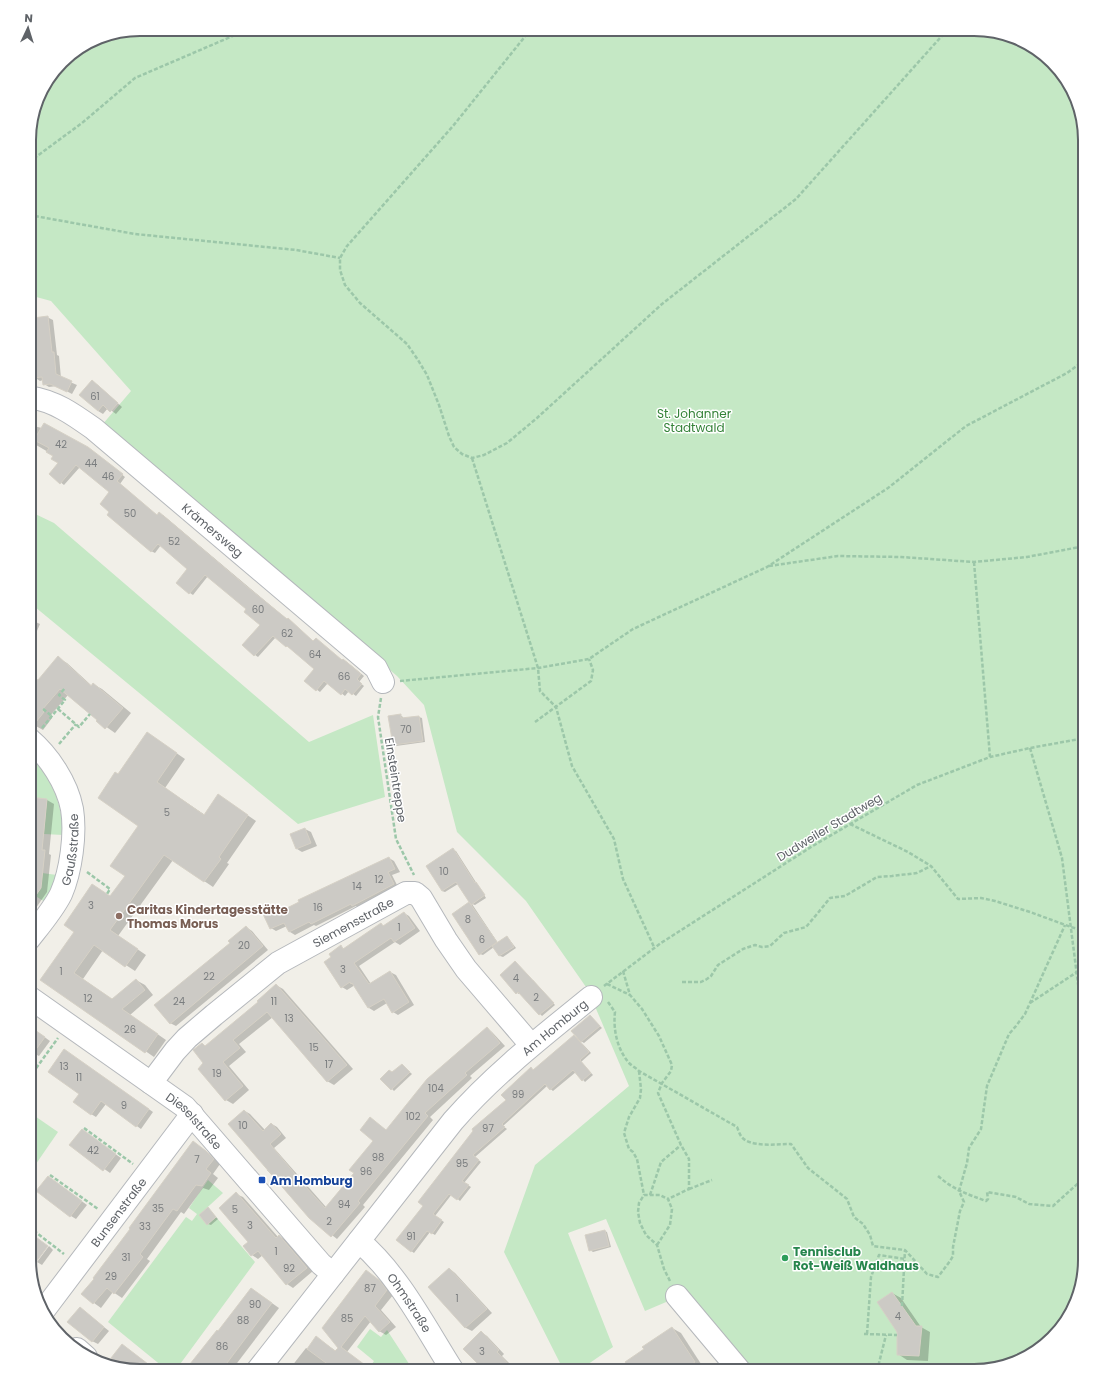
<svg xmlns="http://www.w3.org/2000/svg" width="1114" height="1400" font-family="Poppins,sans-serif">
  <rect width="100%" height="100%" fill="#f1efe8"/>
  <!-- green -->
  <g fill="#c5e8c5">
    <path d="M 140,29 L 981,29 L 1029,44 L 1066,78 L 1085,140 L 1085,1260 L 1073,1309 L 1036,1352 L 974,1371 L 750,1371 L 685,1294 L 645,1311 L 606,1219 L 568,1233 L 613,1347 L 578,1371 L 564,1371 L 504,1252 L 535,1165 L 629,1086 L 591,997 L 586,987 L 526,901 L 457,832 L 424,705 L 397,676 L 102,425 L 131,391 L 51,301 L 29,295 L 29,133 L 41,91 L 67,57 L 98,37 Z"/>
    <path d="M 29,511 L 54,523 L 309,742 L 373,715 L 385,797 L 298,824 L 29,602 Z"/>
    <path d="M 29,753 C 51,775 63,805 63,835 L 44,834 L 47,799 L 29,797 Z"/>
    <path d="M 42,873 L 57,875 L 54,883 L 45,902 L 29,892 Z"/>
    <path d="M 29,1112 L 58,1132 L 29,1174 Z"/>
    <path d="M 208,1180 L 223,1193 L 199,1215 L 207,1225 L 216,1217 L 255,1262 L 175,1371 L 168,1371 L 108,1322 L 186,1217 L 192,1221 L 197,1214 L 189,1208 Z"/>
    <path d="M 370,1329 L 381,1337 L 387,1330 L 413,1370 L 411,1371 L 367,1371 L 374,1361 L 357,1347 Z"/>
  </g>
  <!-- shadow -->
  <g fill="#0003">
    <path d="M 47,317 L 53,320 L 57,355 L 59,356 L 61,378 L 77,385 L 72,394 L 57,386 L 49,387 L 44,384 L 43,380 L 40,381 L 34,377 L 32,355 L 29,352 L 29,319 Z"/>
    <path d="M 92,382 L 98,385 L 122,407 L 116,414 L 108,408 L 103,414 L 98,411 Z"/>
    <path d="M 29,425 L 42,428 L 91,450 L 125,477 L 120,484 L 157,516 L 163,515 L 314,642 L 343,661 L 344,660 L 347,662 L 364,676 L 359,682 L 364,686 L 356,696 L 349,691 L 345,696 L 328,683 L 320,692 L 305,681 L 316,669 L 276,637 L 258,657 L 255,655 L 244,645 L 261,625 L 247,609 L 208,576 L 193,595 L 190,593 L 189,569 L 161,545 L 155,553 L 151,551 L 111,512 L 111,492 L 80,467 L 64,485 L 50,474 L 60,463 L 55,456 L 31,442 L 29,451 Z"/>
    <path d="M 29,619 L 40,624 L 29,649 Z"/>
    <path d="M 58,658 L 67,663 L 92,686 L 93,684 L 102,689 L 131,713 L 115,733 L 98,721 L 99,720 L 68,695 L 50,716 L 52,718 L 43,730 L 34,725 L 38,682 Z"/>
    <path d="M 400,715 L 403,717 L 403,719 L 419,717 L 422,718 L 425,742 L 396,746 L 394,745 Z"/>
    <path d="M 156,739 L 185,759 L 165,788 L 205,815 L 227,801 L 256,821 L 227,863 L 229,864 L 213,887 L 173,860 L 118,936 L 146,955 L 135,971 L 103,950 L 83,979 L 113,1000 L 136,980 L 145,985 L 153,995 L 130,1015 L 166,1040 L 154,1057 L 42,980 L 127,876 L 140,825 L 118,775 Z"/>
    <path d="M 29,798 L 47,800 L 54,804 L 49,854 L 51,855 L 47,892 L 29,918 Z"/>
    <path d="M 305,829 L 311,832 L 317,846 L 302,852 L 297,849 L 291,835 Z"/>
    <path d="M 453,850 L 456,851 L 486,898 L 475,905 L 472,904 L 458,884 L 445,892 L 442,891 Z"/>
    <path d="M 389,858 L 394,861 L 400,872 L 392,875 L 398,887 L 358,908 L 356,906 L 316,926 L 314,925 L 295,935 L 290,932 L 287,926 L 276,931 L 271,928 L 276,908 L 281,911 Z"/>
    <path d="M 469,903 L 472,904 L 498,943 L 507,937 L 509,939 L 516,948 L 503,957 L 500,956 L 494,947 L 483,955 L 480,954 Z"/>
    <path d="M 404,913 L 409,916 L 420,931 L 400,945 L 395,942 L 359,966 L 371,984 L 390,972 L 396,975 L 414,1005 L 398,1015 L 393,1012 L 387,1003 L 374,1011 L 369,1008 L 355,985 L 347,990 L 342,987 L 333,958 L 341,947 L 345,949 L 381,924 L 384,926 Z"/>
    <path d="M 246,927 L 252,931 L 268,950 L 176,1026 L 170,1023 L 231,943 Z"/>
    <path d="M 533,980 L 555,1005 L 542,1016 L 520,993 L 519,994 L 517,993 Z"/>
    <path d="M 276,985 L 283,989 L 353,1069 L 334,1085 L 327,1081 L 273,1017 L 239,1044 L 246,1052 L 229,1066 L 249,1090 L 233,1104 L 226,1100 L 205,1063 L 202,1044 L 206,1047 L 260,1002 Z"/>
    <path d="M 590,1016 L 602,1028 L 584,1043 L 579,1040 L 591,1053 L 581,1062 L 593,1075 L 585,1082 L 576,1072 L 553,1091 L 547,1086 L 503,1126 L 507,1129 L 475,1157 L 481,1162 L 464,1183 L 471,1187 L 460,1201 L 452,1194 L 435,1216 L 444,1222 L 435,1235 L 430,1232 L 414,1253 L 397,1240 L 531,1069 L 534,1070 L 574,1036 L 578,1038 Z"/>
    <path d="M 29,1026 L 50,1041 L 39,1056 L 33,1053 Z"/>
    <path d="M 487,1028 L 492,1032 L 505,1046 L 470,1076 L 472,1078 L 430,1117 L 433,1120 L 363,1205 L 365,1207 L 337,1239 L 309,1217 L 267,1170 L 268,1169 L 245,1111 L 250,1114 L 265,1130 L 272,1124 L 277,1127 L 286,1138 L 274,1148 L 326,1207 L 355,1173 L 375,1141 L 370,1118 L 387,1131 Z"/>
    <path d="M 69,1054 L 153,1112 L 141,1129 L 106,1104 L 96,1117 L 91,1114 L 80,1094 Z"/>
    <path d="M 402,1065 L 412,1074 L 394,1091 L 392,1089 Z"/>
    <path d="M 82,1130 L 121,1158 L 110,1173 L 71,1145 Z"/>
    <path d="M 194,1143 L 213,1156 L 220,1164 L 213,1174 L 218,1178 L 209,1190 L 203,1188 L 184,1214 L 181,1212 L 147,1259 L 150,1261 L 122,1298 L 113,1292 L 101,1308 L 94,1303 L 83,1294 L 96,1279 Z"/>
    <path d="M 54,1181 L 87,1205 L 76,1219 L 71,1216 Z"/>
    <path d="M 236,1194 L 243,1197 L 278,1237 L 279,1236 L 286,1240 L 313,1271 L 293,1288 L 287,1284 L 263,1255 L 258,1259 L 252,1255 L 250,1242 Z"/>
    <path d="M 208,1209 L 218,1219 L 211,1225 L 208,1224 Z"/>
    <path d="M 605,1231 L 607,1232 L 611,1247 L 593,1252 L 590,1250 Z"/>
    <path d="M 49,1246 L 53,1250 L 42,1265 L 37,1262 Z"/>
    <path d="M 450,1269 L 455,1273 L 492,1313 L 472,1331 L 466,1328 L 429,1287 Z"/>
    <path d="M 373,1276 L 386,1285 L 393,1295 L 381,1310 L 396,1327 L 386,1335 L 379,1331 L 371,1321 L 347,1352 L 331,1365 L 326,1371 L 288,1371 L 306,1348 L 308,1349 L 323,1342 L 336,1351 L 340,1348 Z"/>
    <path d="M 252,1289 L 279,1308 L 231,1371 L 202,1371 L 219,1332 Z"/>
    <path d="M 892,1293 L 901,1298 L 921,1327 L 930,1332 L 928,1361 L 907,1360 L 898,1354 L 898,1332 Z"/>
    <path d="M 80,1308 L 109,1331 L 98,1344 L 92,1341 Z"/>
    <path d="M 672,1328 L 681,1333 L 703,1367 L 696,1371 L 633,1371 Z"/>
    <path d="M 481,1332 L 487,1336 L 504,1354 L 502,1356 L 517,1371 L 482,1371 L 483,1368 Z"/>
    <path d="M 122,1345 L 153,1368 L 150,1371 L 140,1371 L 123,1367 Z"/>
  </g>
  <!-- building -->
  <g fill="#cccac5" stroke="#d6d1c6">
    <path d="M 48,316 L 52,352 L 54,352 L 56,374 L 72,381 L 67,392 L 50,384 L 43,385 L 42,377 L 33,378 L 31,354 L 29,355 L 29,331 L 35,330 L 33,318 Z"/>
    <path d="M 92,380 L 118,403 L 110,412 L 103,405 L 98,411 L 79,395 Z"/>
    <path d="M 44,423 L 88,447 L 123,474 L 117,481 L 157,515 L 159,512 L 165,517 L 245,585 L 287,619 L 288,618 L 313,641 L 316,638 L 342,660 L 343,659 L 361,674 L 357,679 L 362,684 L 352,695 L 345,689 L 341,695 L 324,681 L 316,691 L 304,681 L 314,669 L 287,646 L 286,647 L 273,636 L 254,656 L 242,645 L 260,625 L 244,612 L 246,609 L 205,575 L 189,594 L 176,583 L 187,569 L 158,544 L 151,552 L 107,515 L 109,512 L 100,504 L 109,492 L 76,465 L 60,484 L 49,474 L 58,463 L 51,459 L 53,456 L 46,452 L 49,448 L 34,440 Z"/>
    <path d="M 58,656 L 91,686 L 93,683 L 123,708 L 105,729 L 96,721 L 97,720 L 60,689 L 42,710 L 44,712 L 32,727 L 29,727 L 29,687 L 36,679 L 38,680 Z"/>
    <path d="M 401,714 L 401,718 L 419,716 L 423,741 L 393,745 L 388,716 Z"/>
    <path d="M 147,732 L 177,753 L 157,782 L 204,815 L 218,794 L 248,815 L 219,857 L 221,859 L 204,882 L 164,855 L 110,930 L 138,949 L 125,967 L 94,945 L 74,973 L 112,999 L 136,979 L 145,990 L 122,1009 L 158,1034 L 145,1053 L 40,980 L 74,932 L 64,925 L 92,884 L 110,896 L 125,876 L 110,866 L 138,826 L 98,798 L 115,772 L 118,774 Z"/>
    <path d="M 29,797 L 47,799 L 42,850 L 45,850 L 41,888 L 29,905 Z"/>
    <path d="M 305,828 L 311,843 L 296,849 L 290,834 Z"/>
    <path d="M 453,848 L 475,883 L 476,882 L 485,895 L 471,905 L 456,882 L 442,891 L 426,866 Z"/>
    <path d="M 389,857 L 395,869 L 388,872 L 394,884 L 352,906 L 351,904 L 311,924 L 309,922 L 289,932 L 284,923 L 270,929 L 263,914 L 276,907 L 279,912 L 299,902 L 298,900 Z"/>
    <path d="M 469,902 L 497,942 L 479,955 L 452,914 Z"/>
    <path d="M 404,912 L 415,928 L 394,942 L 391,938 L 354,963 L 369,984 L 390,971 L 409,1002 L 392,1013 L 384,999 L 368,1008 L 352,983 L 351,984 L 350,982 L 341,988 L 324,962 L 331,957 L 329,954 L 341,945 L 343,949 L 381,923 L 383,926 Z"/>
    <path d="M 246,926 L 263,946 L 170,1024 L 154,1005 L 230,943 L 228,941 Z"/>
    <path d="M 507,936 L 514,947 L 499,956 L 492,946 Z"/>
    <path d="M 515,961 L 554,1003 L 539,1015 L 518,992 L 516,994 L 500,975 Z"/>
    <path d="M 276,984 L 347,1065 L 327,1082 L 267,1012 L 233,1040 L 240,1048 L 223,1062 L 243,1086 L 225,1101 L 198,1069 L 203,1063 L 193,1050 L 202,1043 L 205,1046 L 258,1002 L 257,1001 Z"/>
    <path d="M 590,1015 L 600,1026 L 581,1042 L 571,1031 Z"/>
    <path d="M 29,1026 L 45,1037 L 29,1059 Z"/>
    <path d="M 487,1027 L 500,1043 L 465,1073 L 467,1075 L 425,1113 L 428,1116 L 358,1201 L 360,1203 L 331,1237 L 309,1218 L 228,1124 L 244,1110 L 263,1131 L 271,1123 L 281,1134 L 270,1144 L 305,1186 L 325,1208 L 354,1173 L 349,1170 L 373,1141 L 360,1130 L 370,1117 L 386,1130 L 427,1079 Z"/>
    <path d="M 574,1035 L 589,1052 L 580,1060 L 591,1073 L 582,1081 L 573,1070 L 550,1090 L 545,1084 L 502,1124 L 505,1127 L 473,1155 L 479,1160 L 462,1181 L 469,1185 L 457,1200 L 449,1194 L 433,1214 L 442,1220 L 432,1234 L 427,1231 L 411,1252 L 396,1240 L 423,1206 L 418,1202 L 473,1131 L 472,1129 L 506,1100 L 501,1095 L 531,1067 L 533,1070 Z"/>
    <path d="M 64,1049 L 149,1109 L 136,1127 L 101,1101 L 91,1115 L 73,1102 L 79,1094 L 48,1072 Z"/>
    <path d="M 402,1064 L 410,1072 L 391,1090 L 380,1079 L 389,1070 L 392,1072 Z"/>
    <path d="M 82,1129 L 116,1154 L 103,1171 L 69,1145 Z"/>
    <path d="M 193,1141 L 206,1151 L 214,1159 L 206,1169 L 211,1173 L 202,1186 L 196,1185 L 177,1211 L 173,1209 L 140,1254 L 143,1257 L 114,1294 L 107,1288 L 93,1304 L 81,1294 L 94,1279 L 93,1278 L 130,1229 L 129,1228 Z"/>
    <path d="M 48,1176 L 82,1201 L 70,1217 L 36,1191 Z"/>
    <path d="M 236,1192 L 276,1238 L 279,1235 L 307,1268 L 286,1285 L 258,1251 L 251,1256 L 243,1246 L 248,1242 L 219,1208 Z"/>
    <path d="M 208,1207 L 216,1217 L 207,1225 L 199,1215 Z"/>
    <path d="M 605,1230 L 609,1246 L 589,1251 L 585,1235 Z"/>
    <path d="M 29,1232 L 48,1246 L 36,1262 L 29,1257 Z"/>
    <path d="M 449,1268 L 487,1309 L 465,1328 L 428,1287 Z"/>
    <path d="M 366,1270 L 379,1280 L 387,1290 L 375,1306 L 390,1322 L 379,1332 L 365,1316 L 341,1347 L 373,1371 L 337,1371 L 307,1349 L 316,1336 L 335,1351 L 338,1348 L 322,1328 Z"/>
    <path d="M 251,1288 L 272,1303 L 221,1371 L 200,1371 L 190,1364 L 217,1330 L 218,1331 Z"/>
    <path d="M 892,1292 L 916,1326 L 922,1326 L 919,1356 L 897,1355 L 897,1332 L 877,1302 Z"/>
    <path d="M 80,1307 L 104,1327 L 92,1342 L 67,1322 Z"/>
    <path d="M 672,1327 L 695,1362 L 680,1371 L 632,1371 L 625,1362 L 644,1349 L 642,1347 Z"/>
    <path d="M 481,1331 L 499,1350 L 497,1352 L 515,1371 L 485,1371 L 463,1349 Z"/>
    <path d="M 122,1344 L 148,1364 L 142,1371 L 121,1366 L 111,1358 Z"/>
  </g>
  <g fill="none" stroke-linecap="round" stroke-linejoin="round">
    <defs>
      <g id="minor">
        <path id="s1" d="M 29,397 C 55,401 73,414 94,429 L 376,668 L 383,682"/>
        <path id="s2" d="M 29,939 C 40,925 53,910 61,894 C 71,871 76,834 72,809 C 67,783 49,756 29,739"/>
        <path id="s3" d="M 29,997 L 185,1107 L 321,1264 L 333,1274"/>
        <path id="s4" d="M 151,1083 L 175,1051 L 187,1038 L 214,1015 L 278,963 L 406,893 L 415,893 L 421,898 L 446,940 L 466,969 L 531,1045"/>
        <path id="s5" d="M 359,1241 C 399,1275 425,1327 453,1371"/>
        <path d="M 677,1296 L 740,1371"/>
        <path id="s6" d="M 44,1310 L 192,1114"/>
        <path d="M 77,1349 L 86,1357"/>
        <path id="s7" d="M 257,1371 L 453,1121 C 494,1074 543,1036 591,997"/>
      </g>
    </defs>
    <!-- minor casing -->
    <use href="#minor" stroke="#b5b8bc" stroke-width="24"/>
    <!-- path -->
    <g stroke="#9cc7a9" stroke-width="2.5" stroke-dasharray="4 2" stroke-linecap="butt">
      <path d="M 531,29 L 453,126 L 347,246 L 340,258 L 340,270 L 345,285 L 360,303 L 407,344 L 418,360 L 427,375 L 439,405 L 449,436 L 454,447 L 462,454 L 472,458 L 484,455 L 507,443 L 537,418 L 662,304 L 796,199 L 948,29"/>
      <path d="M 29,162 L 82,123 L 135,78 L 249,29"/>
      <path d="M 29,215 L 135,234 L 296,250 L 340,258"/>
      <path d="M 472,458 L 538,668 L 540,691 L 556,707 L 572,766 L 614,839 L 623,879 L 654,947"/>
      <path d="M 974,562 L 990,757"/>
      <path d="M 769,566 L 838,556 L 901,557 L 974,562 L 1027,557 L 1085,546"/>
      <path d="M 400,681 L 538,668 L 589,659 L 633,629 L 767,567 L 888,488 L 966,426 L 1067,373 L 1085,360"/>
      <path d="M 381,698 L 378,717 L 396,839 L 414,875"/>
      <path d="M 43,709 L 52,716"/>
      <path d="M 58,709 L 79,727 L 90,714"/>
      <path d="M 535,722 L 591,681 L 593,670 L 589,659"/>
      <path d="M 42,728 L 65,700 L 59,695 L 65,688"/>
      <path d="M 1081,740 L 1085,745"/>
      <path d="M 59,744 L 76,724"/>
      <path d="M 1030,748 L 1062,858 L 1082,1015 L 1085,1022"/>
      <path d="M 850,824 L 908,852 L 931,866 L 958,899 L 981,898 L 995,901 L 1030,912 L 1071,927 L 1085,931"/>
      <path d="M 87,872 L 110,889 L 107,894"/>
      <path d="M 623,971 L 630,995 L 642,1009 L 659,1036 L 672,1065 L 671,1071 L 662,1083 L 658,1093 L 681,1145 L 689,1159 L 689,1189 L 668,1199"/>
      <path d="M 682,982 L 701,982 L 707,979 L 711,976 L 718,965 L 743,949 L 755,945 L 762,947 L 770,946 L 784,933 L 806,927 L 817,914 L 830,898 L 845,896 L 877,877 L 892,876 L 917,873 L 931,866"/>
      <path d="M 607,984 L 630,995"/>
      <path d="M 604,986 L 661,943 L 811,847 L 917,785 L 990,757 L 1030,748 L 1085,738"/>
      <path d="M 608,1002 L 615,1012 C 613,1029 617,1049 629,1063 C 632,1066 636,1068 639,1071 L 737,1127 C 738,1129 739,1133 741,1136 C 749,1148 777,1144 791,1144 L 808,1168 L 847,1199 L 854,1217 L 863,1224 L 870,1235 L 873,1246 L 905,1250 L 927,1274 L 938,1277 L 950,1261 L 953,1256 L 953,1247 L 960,1211 L 964,1202 L 959,1191 L 967,1163 L 969,1148 L 981,1129 L 987,1086 L 1009,1034 L 1016,1026 L 1025,1014 L 1065,925"/>
      <path d="M 1030,1003 L 1077,972"/>
      <path d="M 639,1071 L 641,1089 L 640,1098 L 629,1117 L 624,1133 L 629,1149 L 633,1152 L 637,1159 L 644,1195"/>
      <path d="M 29,1078 L 58,1038"/>
      <path d="M 84,1128 L 133,1164"/>
      <path d="M 29,1161 L 32,1156 L 29,1147"/>
      <path d="M 50,1175 L 98,1209"/>
      <path d="M 938,1176 C 954,1190 967,1194 986,1201 L 988,1199 L 987,1192 L 1016,1197 L 1029,1204 L 1053,1206 L 1085,1177"/>
      <path d="M 689,1189 L 712,1180"/>
      <path d="M 650,1195 L 661,1162 L 681,1145"/>
      <path d="M 29,1227 L 64,1254"/>
      <path d="M 657,1245 L 670,1225 L 672,1209 L 668,1199 L 660,1195 L 644,1195 L 639,1203 L 638,1212 L 640,1223 L 646,1235 L 657,1245 L 664,1269 L 670,1281"/>
      <path d="M 902,1306 L 905,1250"/>
      <path d="M 864,1334 L 897,1335"/>
      <path d="M 867,1334 L 871,1277 L 879,1255 L 905,1259"/>
      <path d="M 877,1371 L 886,1335"/>
    </g>
    <!-- minor -->
    <use href="#minor" stroke="#fff" stroke-width="22"/>
  </g>
  <!-- markers -->
  <circle fill="#8d6e63" stroke="#fff" stroke-width="1.5" cx="119" cy="916" r="4"/>
  <rect fill="#1a4fb4" stroke="#fff" stroke-width="1.5" x="258" y="1176" width="8" height="8" rx="2"/>
  <circle fill="#2e9e5b" stroke="#fff" stroke-width="1.5" cx="785" cy="1258" r="4"/>
  <g text-anchor="middle" dominant-baseline="central" stroke-width="3" stroke-linejoin="round" paint-order="stroke">
    <!-- number labels -->
    <g font-size="10" fill="#7a7d7f">
      <text x="95" y="396">61</text>
      <text x="61" y="444">42</text>
      <text x="91" y="463">44</text>
      <text x="108" y="476">46</text>
      <text x="130" y="513">50</text>
      <text x="174" y="541">52</text>
      <text x="258" y="609">60</text>
      <text x="287" y="633">62</text>
      <text x="315" y="654">64</text>
      <text x="344" y="676">66</text>
      <text x="406" y="729">70</text>
      <text x="167" y="812">5</text>
      <text x="444" y="871">10</text>
      <text x="379" y="879">12</text>
      <text x="357" y="886">14</text>
      <text x="91" y="905">3</text>
      <text x="318" y="907">16</text>
      <text x="468" y="919">8</text>
      <text x="399" y="927">1</text>
      <text x="482" y="939">6</text>
      <text x="244" y="945">20</text>
      <text x="343" y="969">3</text>
      <text x="61" y="971">1</text>
      <text x="209" y="976">22</text>
      <text x="516" y="978">4</text>
      <text x="536" y="997">2</text>
      <text x="88" y="998">12</text>
      <text x="179" y="1001">24</text>
      <text x="274" y="1001">11</text>
      <text x="289" y="1018">13</text>
      <text x="130" y="1029">26</text>
      <text x="314" y="1047">15</text>
      <text x="329" y="1064">17</text>
      <text x="64" y="1066">13</text>
      <text x="217" y="1073">19</text>
      <text x="79" y="1077">11</text>
      <text x="436" y="1088">104</text>
      <text x="518" y="1094">99</text>
      <text x="124" y="1105">9</text>
      <text x="413" y="1116">102</text>
      <text x="243" y="1125">10</text>
      <text x="488" y="1128">97</text>
      <text x="93" y="1150">42</text>
      <text x="378" y="1157">98</text>
      <text x="197" y="1159">7</text>
      <text x="462" y="1163">95</text>
      <text x="366" y="1171">96</text>
      <text x="344" y="1204">94</text>
      <text x="158" y="1208">35</text>
      <text x="235" y="1209">5</text>
      <text x="329" y="1221">2</text>
      <text x="250" y="1225">3</text>
      <text x="145" y="1226">33</text>
      <text x="411" y="1236">91</text>
      <text x="276" y="1251">1</text>
      <text x="126" y="1257">31</text>
      <text x="289" y="1268">92</text>
      <text x="111" y="1276">29</text>
      <text x="370" y="1288">87</text>
      <text x="457" y="1298">1</text>
      <text x="255" y="1304">90</text>
      <text x="898" y="1316">4</text>
      <text x="347" y="1318">85</text>
      <text x="243" y="1320">88</text>
      <text x="222" y="1346">86</text>
      <text x="482" y="1351">3</text>
    </g>
    <!-- park labels -->
    <g font-size="12" fill="#348238" stroke="#fff">
      <text x="694" y="413">St. Johanner<tspan x="694" dy="14">Stadtwald</tspan></text>
    </g>
    <!-- street labels -->
    <g font-size="12" fill="#5f6368" stroke="#fff">
      <text stroke="none"><textPath href="#s1" startOffset="229">Krämersweg</textPath></text>
      <text transform="translate(396 780) rotate(81)">Einsteintreppe</text>
      <text transform="translate(829 827) rotate(-31)">Dudweiler Stadtweg</text>
      <text stroke="none"><textPath href="#s2" startOffset="101">Gaußstraße</textPath></text>
      <text stroke="none"><textPath href="#s4" startOffset="261">Siemensstraße</textPath></text>
      <text stroke="none"><textPath href="#s7" startOffset="456">Am Homburg</textPath></text>
      <text stroke="none"><textPath href="#s3" startOffset="207">Dieselstraße</textPath></text>
      <text stroke="none"><textPath href="#s6" startOffset="123">Bunsenstraße</textPath></text>
      <text stroke="none"><textPath href="#s5" startOffset="80">Ohmstraße</textPath></text>
    </g>
    <!-- education labels -->
    <g font-size="12" font-weight="bold" fill="#785e54" stroke="#fff" text-anchor="start">
      <text x="127" y="909">Caritas Kindertagesstätte<tspan x="127" dy="14">Thomas Morus</tspan></text>
    </g>
    <!-- transit labels -->
    <g font-size="12" font-weight="bold" fill="#164399" stroke="#fff" text-anchor="start">
      <text x="270" y="1180">Am Homburg</text>
    </g>
    <!-- leisure labels -->
    <g font-size="12" font-weight="bold" fill="#27864d" stroke="#fff" text-anchor="start">
      <text x="793" y="1251">Tennisclub<tspan x="793" dy="14">Rot-Weiß Waldhaus</tspan></text>
    </g>
  </g>
  <!-- crop -->
  <path d="M0 0H1114V1400H0ZM140 36H974A104 104 0 0 1 1078 140V1260A104 104 0 0 1 974 1364H140A104 104 0 0 1 36 1260V140A104 104 0 0 1 140 36Z" fill="#fff" fill-rule="evenodd"/>
  <path fill="none" stroke="#5f6368" stroke-width="2" d="M140 36H974A104 104 0 0 1 1078 140V1260A104 104 0 0 1 974 1364H140A104 104 0 0 1 36 1260V140A104 104 0 0 1 140 36Z"/>
  <!-- north arrow -->
  <g transform="translate(28 28) rotate(4)" stroke="#ffffff" stroke-width="3" paint-order="stroke">
  <path d="M0-3L7 15L0 10L-7 15Z" fill="#5f6368"/>
  <text y="-6" font-size="11" font-weight="bold" text-anchor="middle" fill="#5f6368">N</text>
  </g>
</svg>
